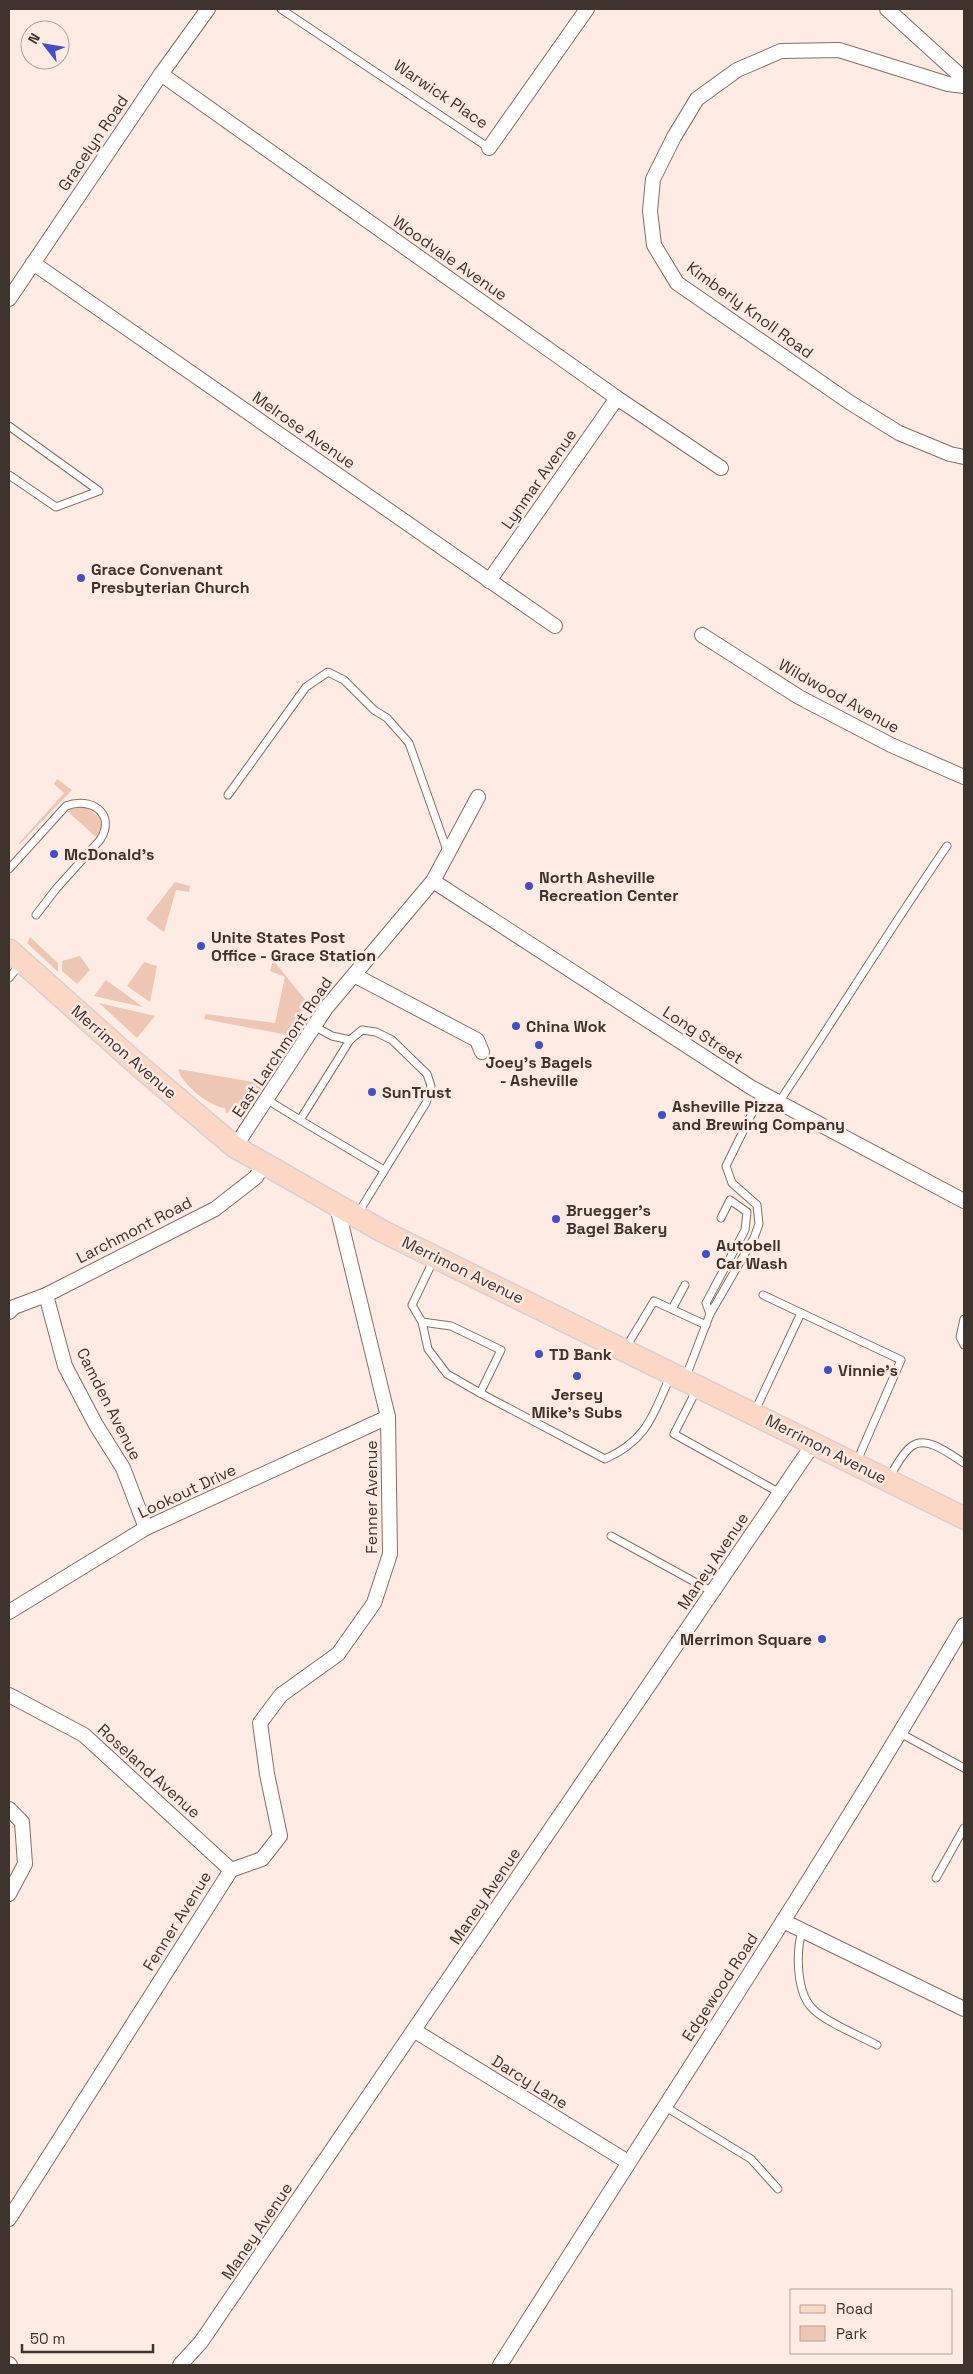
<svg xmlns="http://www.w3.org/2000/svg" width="973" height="2374" font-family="'Space Grotesk',sans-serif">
  <rect width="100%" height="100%" fill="#feebe3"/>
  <!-- green -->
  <g fill="#eec6b4">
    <path d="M 57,779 L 72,790 L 20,844 L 19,843 L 64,793 L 54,784 Z"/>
    <path d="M 77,806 L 85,807 L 99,817 L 102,829 L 97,838 L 67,811 Z"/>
    <path d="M 175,882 L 190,886 L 189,892 L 176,890 L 164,932 L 146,919 Z"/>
    <path d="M 30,937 L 58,963 L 58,972 L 27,943 Z"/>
    <path d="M 80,956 L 90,970 L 77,984 L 62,971 L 62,961 Z"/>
    <path d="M 273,960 L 307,1002 L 302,1014 L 305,1018 L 293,1036 L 204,1019 L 206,1014 L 275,1023 L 285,977 L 270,971 Z"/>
    <path d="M 144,962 L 157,966 L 150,1002 L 127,986 Z"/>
    <path d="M 106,980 L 143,1007 L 94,996 Z"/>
    <path d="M 99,1003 L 155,1016 L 137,1038 Z"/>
    <path d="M 178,1069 L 259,1083 L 261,1090 L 243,1107 L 226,1113 L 225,1108 C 209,1106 182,1085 178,1069 Z"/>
  </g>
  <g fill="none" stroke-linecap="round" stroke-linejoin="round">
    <defs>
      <g id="lane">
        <path d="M 281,9 L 489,148"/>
        <path d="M 9,426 L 99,491 L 56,507 L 9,475"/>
        <path d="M 228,795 L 306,687 L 328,672 L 344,680 L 374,710 L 387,718 L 409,743 L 448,853"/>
        <path d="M 9,869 L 66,806 C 91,796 117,814 100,840 L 56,889 L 36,915"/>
        <path d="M 9,978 L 21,963"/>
        <path d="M 314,1026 L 332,1036 L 350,1040 L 362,1030 L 376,1032 L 392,1040 L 427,1074 L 431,1086 L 426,1103 L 357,1215"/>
        <path d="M 350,1040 L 300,1120 L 384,1170"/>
        <path d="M 266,1099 L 300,1120"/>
        <path d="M 779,1102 C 836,1017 889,930 947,846"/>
        <path d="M 763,1295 L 901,1360 L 857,1461"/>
        <path d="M 672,1309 L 685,1285"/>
        <path d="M 710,1314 L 706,1303 L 745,1230 L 747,1212 L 730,1200 L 721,1218"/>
        <path d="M 964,1319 L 960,1337 L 964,1345"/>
        <path d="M 422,1322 L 451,1326 L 501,1350 L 480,1393 L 447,1374 L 428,1349 L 422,1322 L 412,1305 L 434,1259"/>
        <path d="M 625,1349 L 654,1301 L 706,1325"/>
        <path d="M 685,1379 L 710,1314 L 754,1238 L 759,1224 L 757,1205 L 732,1183 L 726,1166 L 762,1093"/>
        <path d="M 697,1389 L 674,1434 L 780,1493"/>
        <path d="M 480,1393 L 605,1459 C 648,1440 653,1414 671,1375"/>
        <path d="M 754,1413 L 801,1313"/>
        <path d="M 889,1478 C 895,1468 902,1453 912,1446 C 927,1435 951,1455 964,1463"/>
        <path d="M 611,1536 L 713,1592"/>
        <path d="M 900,1733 L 964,1768"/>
        <path d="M 936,1878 L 964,1828"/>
        <path d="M 802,1931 C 796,1952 796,1993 813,2009 C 824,2021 860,2036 877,2045"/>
        <path d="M 664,2106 L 751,2159 L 778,2189"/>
      </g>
      <g id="street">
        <path d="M 887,9 L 964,79"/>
        <path d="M 161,74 L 617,398 L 721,468"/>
        <path d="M 964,86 L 948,84 L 839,50 L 781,51 L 737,70 L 697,99 L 674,137 L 653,179 L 650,211 L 654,245 L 677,283 L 849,402 L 899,433 L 950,454 L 964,457"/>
        <path d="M 489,148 L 587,9"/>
        <path d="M 33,263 L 555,626"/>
        <path d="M 9,299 L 161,74 L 208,9"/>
        <path d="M 489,581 L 617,398"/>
        <path d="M 702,635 L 799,697 L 891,745 L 964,777"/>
        <path d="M 433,881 L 752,1088 L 964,1201"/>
        <path d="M 354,975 L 477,1040 L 482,1052"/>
        <path d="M 235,1147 L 326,1008 L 433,881 L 478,797"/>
        <path d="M 46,1295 L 65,1366 L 96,1425 L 123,1468 L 146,1528"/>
        <path d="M 9,1312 L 14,1307 L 46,1295 L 215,1209 L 256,1177 L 264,1164"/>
        <path d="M 9,1612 L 146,1528 L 388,1417"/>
        <path d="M 9,1695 L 84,1735 L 231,1870"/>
        <path d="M 9,1809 L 22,1822 L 25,1864 L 9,1894"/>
        <path d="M 783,1921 L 964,2009"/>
        <path d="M 415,2031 L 628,2162"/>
        <path d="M 9,2219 L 231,1870 L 262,1859 L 280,1836 L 267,1774 L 260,1723 L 281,1695 L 338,1654 L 374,1603 L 390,1554 L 388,1417 L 337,1207"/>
        <path d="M 9,2364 L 10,2365"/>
        <path d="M 180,2365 L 201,2342 L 814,1443"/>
        <path d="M 500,2365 C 655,2119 817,1876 964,1625"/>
      </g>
      <path id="primary" d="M 9,950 L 138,1065 L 235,1147 L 382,1231 L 964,1518"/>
    </defs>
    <!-- lane casing -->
    <use href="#lane" stroke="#896e62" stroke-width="9"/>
    <!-- street casing -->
    <use href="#street" stroke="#896e62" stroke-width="16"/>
    <!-- primary casing -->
    <use href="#primary" stroke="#d5d2d1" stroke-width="24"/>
    <!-- lane -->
    <use href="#lane" stroke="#fff" stroke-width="7"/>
    <!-- street -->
    <use href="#street" stroke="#fff" stroke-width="14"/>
    <!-- primary -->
    <use href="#primary" stroke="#fdd7c5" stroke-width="21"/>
  </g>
  <!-- markers -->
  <g fill="#434fc4" stroke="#feebe3" stroke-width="2">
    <circle cx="81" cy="578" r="5"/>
    <circle cx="54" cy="854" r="5"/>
    <circle cx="529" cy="886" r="5"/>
    <circle cx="201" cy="946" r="5"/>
    <circle cx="516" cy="1026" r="5"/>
    <circle cx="539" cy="1045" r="5"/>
    <circle cx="372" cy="1092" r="5"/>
    <circle cx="662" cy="1115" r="5"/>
    <circle cx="556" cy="1219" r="5"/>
    <circle cx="706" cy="1254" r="5"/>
    <circle cx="539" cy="1354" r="5"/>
    <circle cx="828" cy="1370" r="5"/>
    <circle cx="577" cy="1376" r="5"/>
    <circle cx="822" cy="1639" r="5"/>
  </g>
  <g text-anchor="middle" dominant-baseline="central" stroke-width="5" stroke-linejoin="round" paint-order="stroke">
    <!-- street labels -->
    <g font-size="16" fill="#3f332e" stroke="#feebe3">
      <text transform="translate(441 94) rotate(34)">Warwick Place</text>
      <text transform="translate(93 143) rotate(-56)">Gracelyn Road</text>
      <text transform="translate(450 258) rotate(35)">Woodvale Avenue</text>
      <text transform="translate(750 310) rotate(36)">Kimberly Knoll Road</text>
      <text transform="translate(304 430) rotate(35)">Melrose Avenue</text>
      <text transform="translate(539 479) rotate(-55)">Lynmar Avenue</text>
      <text transform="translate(839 696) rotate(29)">Wildwood Avenue</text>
      <text transform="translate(703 1035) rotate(33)">Long Street</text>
      <text transform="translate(282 1047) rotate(-56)">East Larchmont Road</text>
      <text transform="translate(124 1052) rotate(41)">Merrimon Avenue</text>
      <text transform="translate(134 1230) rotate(-27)">Larchmont Road</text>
      <text transform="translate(463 1270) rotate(26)">Merrimon Avenue</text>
      <text transform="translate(109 1404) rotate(63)">Camden Avenue</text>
      <text transform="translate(826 1449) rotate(27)">Merrimon Avenue</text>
      <text transform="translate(187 1491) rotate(-25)">Lookout Drive</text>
      <text transform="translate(371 1497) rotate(-90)">Fenner Avenue</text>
      <text transform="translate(713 1561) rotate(-56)">Maney Avenue</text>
      <text transform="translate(149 1771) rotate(42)">Roseland Avenue</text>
      <text transform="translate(485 1896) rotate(-56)">Maney Avenue</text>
      <text transform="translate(177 1921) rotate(-58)">Fenner Avenue</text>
      <text transform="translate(720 1987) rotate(-57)">Edgewood Road</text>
      <text transform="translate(530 2082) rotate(32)">Darcy Lane</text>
      <text transform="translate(257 2231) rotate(-56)">Maney Avenue</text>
    </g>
    <!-- poi labels -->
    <g font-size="16" font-weight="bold" fill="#3f332e" stroke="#feebe3" text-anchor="start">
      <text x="91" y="569">Grace Convenant<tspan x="91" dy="18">Presbyterian Church</tspan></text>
      <text x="64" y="854">McDonald's</text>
      <text x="539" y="877">North Asheville<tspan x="539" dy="18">Recreation Center</tspan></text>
      <text x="211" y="937">Unite States Post<tspan x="211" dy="18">Office - Grace Station</tspan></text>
      <text x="526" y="1026">China Wok</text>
      <text x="539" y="1062" text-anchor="middle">Joey's Bagels<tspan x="539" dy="18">- Asheville</tspan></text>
      <text x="382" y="1092">SunTrust</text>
      <text x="672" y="1106">Asheville Pizza<tspan x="672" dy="18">and Brewing Company</tspan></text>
      <text x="566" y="1210">Bruegger's<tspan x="566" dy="18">Bagel Bakery</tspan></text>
      <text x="716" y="1245">Autobell<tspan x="716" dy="18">Car Wash</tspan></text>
      <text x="549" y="1354">TD Bank</text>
      <text x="838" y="1370">Vinnie's</text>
      <text x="577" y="1394" text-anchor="middle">Jersey<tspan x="577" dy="18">Mike's Subs</tspan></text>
      <text x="812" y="1639" text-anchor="end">Merrimon Square</text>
    </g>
  </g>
  <!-- border -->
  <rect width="973" height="2374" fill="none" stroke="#3f332e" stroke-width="20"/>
  <!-- legend -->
  <rect x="790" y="2289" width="162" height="65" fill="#feebe3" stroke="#b2a19b"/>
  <rect x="800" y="2305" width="25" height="8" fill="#fdd7c5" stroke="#b2a19b"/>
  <text x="836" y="2314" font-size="15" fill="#3f332e">Road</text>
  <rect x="800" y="2326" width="25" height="15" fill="#eec6b4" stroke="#b2a19b"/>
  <text x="836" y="2339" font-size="15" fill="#3f332e">Park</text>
  <!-- north arrow -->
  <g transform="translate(45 45) rotate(301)"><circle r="24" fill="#feebe3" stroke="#b2a19b"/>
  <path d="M0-4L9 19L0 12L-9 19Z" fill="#434fc4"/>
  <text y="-8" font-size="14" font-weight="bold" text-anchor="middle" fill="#3f332e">N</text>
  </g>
  <!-- scale -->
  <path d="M22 2344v8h131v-8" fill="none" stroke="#3f332e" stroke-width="2.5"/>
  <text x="30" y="2344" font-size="15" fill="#3f332e" stroke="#feebe3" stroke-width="4" paint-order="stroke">50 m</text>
</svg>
